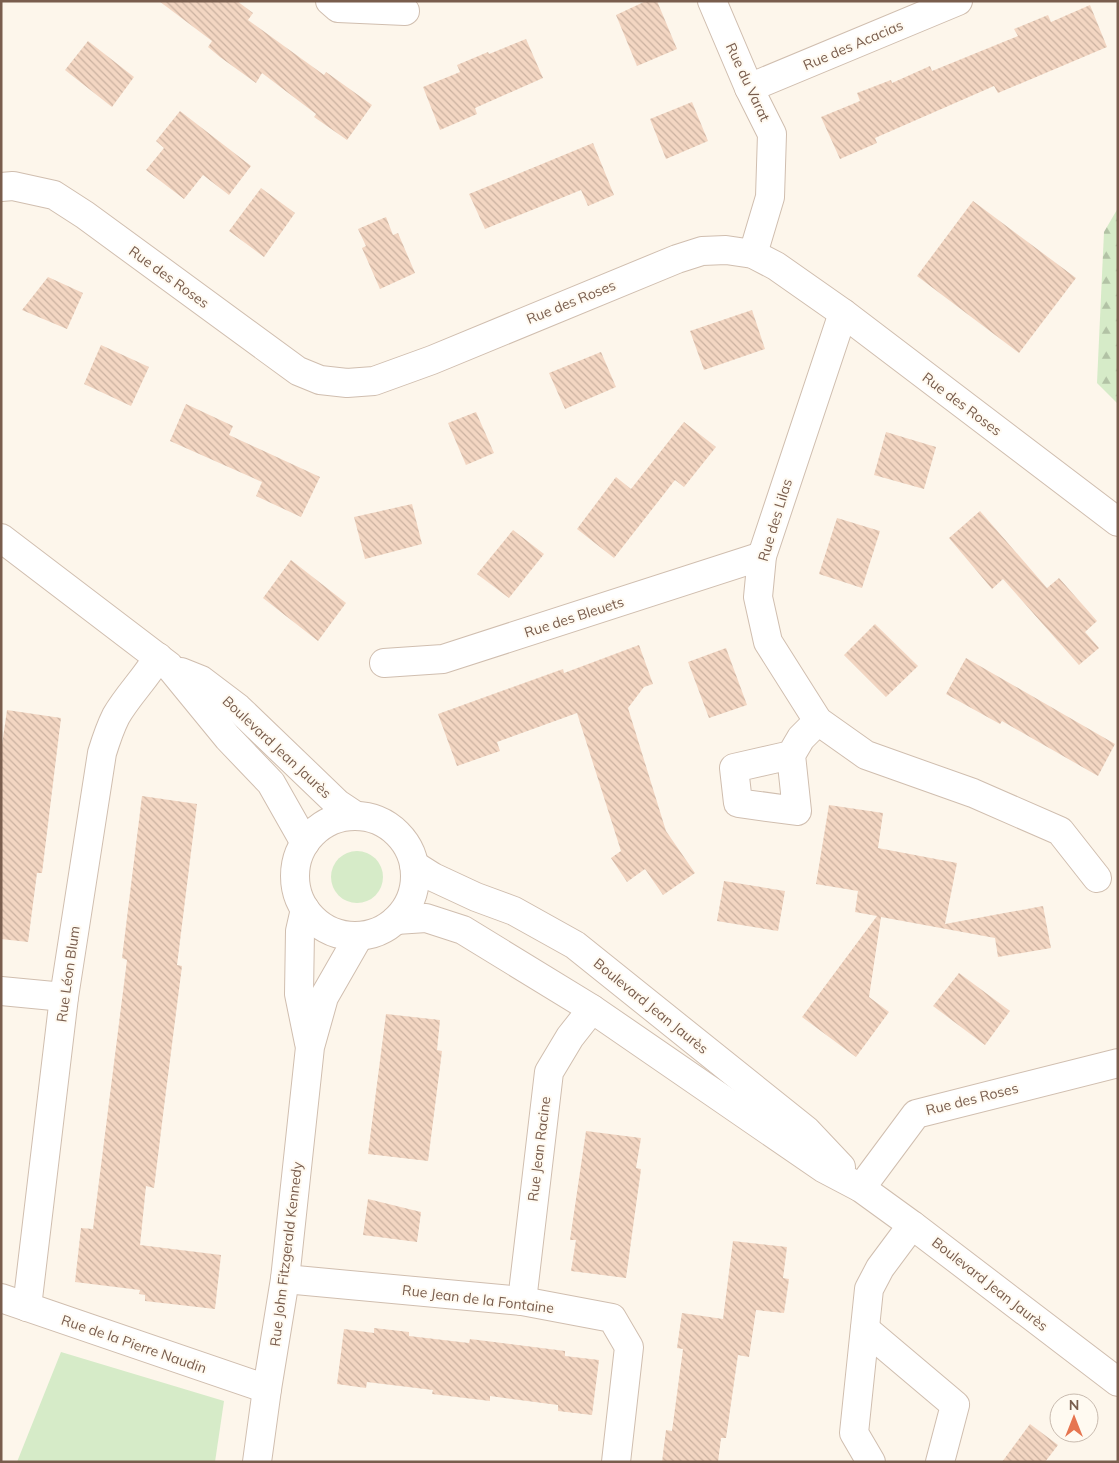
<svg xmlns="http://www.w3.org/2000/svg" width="1119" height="1463" font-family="Mulish,sans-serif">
  <defs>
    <pattern id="forest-firs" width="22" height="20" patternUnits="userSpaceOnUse" patternTransform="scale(1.25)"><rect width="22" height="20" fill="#d6ebc8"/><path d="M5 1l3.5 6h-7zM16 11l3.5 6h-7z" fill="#b2c2a5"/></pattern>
    <pattern id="building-back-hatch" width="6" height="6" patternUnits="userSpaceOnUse" patternTransform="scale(1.25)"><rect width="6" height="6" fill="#f3d6c2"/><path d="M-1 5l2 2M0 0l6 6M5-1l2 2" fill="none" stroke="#cab1a0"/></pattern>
  </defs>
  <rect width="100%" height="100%" fill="#fdf6eb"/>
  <!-- green -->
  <g fill="#d6ebc8">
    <circle cx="357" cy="877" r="26"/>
    <path d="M 61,1352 L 224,1401 L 215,1462 L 17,1462 Z"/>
  </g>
  <!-- forest -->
  <path fill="url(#forest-firs)" d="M 1118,208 L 1118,404 L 1097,383 L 1104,232 Z"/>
  <!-- building -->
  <g fill="url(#building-back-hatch)">
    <path d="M 159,1 L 237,1 L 253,13 L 248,20 L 324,75 L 326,72 L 372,105 L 347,140 L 314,117 L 316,114 L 262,73 L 256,83 L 220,57 L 208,47 L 212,41 Z"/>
    <path d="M 646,1 L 657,1 L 677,49 L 637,66 L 616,15 Z"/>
    <path d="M 1090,5 L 1107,47 L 998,93 L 994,86 L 875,138 L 877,143 L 840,159 L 821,117 L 860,101 L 857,93 L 891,80 L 892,83 L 930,66 L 932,71 L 1018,36 L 1014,29 L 1048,15 L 1051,22 Z"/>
    <path d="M 526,39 L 543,78 L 475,108 L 477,114 L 440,130 L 423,87 L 460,72 L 457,65 L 488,52 L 489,54 Z"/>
    <path d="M 88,41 L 134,77 L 112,107 L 65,70 Z"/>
    <path d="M 692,102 L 708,141 L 666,159 L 650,119 Z"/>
    <path d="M 180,111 L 251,166 L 229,195 L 203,175 L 184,199 L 146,170 L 164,148 L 156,141 Z"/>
    <path d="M 593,143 L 614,195 L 588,206 L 581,190 L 485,229 L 469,194 Z"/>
    <path d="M 261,188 L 295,213 L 264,257 L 229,231 Z"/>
    <path d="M 973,201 L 1076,278 L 1019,353 L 917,276 Z"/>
    <path d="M 386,217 L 393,235 L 398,233 L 415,273 L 380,289 L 362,248 L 366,246 L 358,229 Z"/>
    <path d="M 48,277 L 83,293 L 67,329 L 22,310 Z"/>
    <path d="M 752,310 L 765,349 L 704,370 L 690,331 Z"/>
    <path d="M 101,345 L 149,367 L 131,406 L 84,384 Z"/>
    <path d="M 601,352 L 616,387 L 565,409 L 549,373 Z"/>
    <path d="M 186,404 L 233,426 L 229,435 L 320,477 L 301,517 L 256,496 L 262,482 L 170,441 Z"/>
    <path d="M 476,412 L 494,453 L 466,465 L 448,423 Z"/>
    <path d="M 684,422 L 716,447 L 684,487 L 675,480 L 614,558 L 577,529 L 616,477 L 631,489 Z"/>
    <path d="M 886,432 L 936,447 L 924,489 L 874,475 Z"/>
    <path d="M 412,504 L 422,544 L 365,559 L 354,517 Z"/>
    <path d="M 980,511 L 1047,588 L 1059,578 L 1097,621 L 1085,632 L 1099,648 L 1079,665 L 1003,579 L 992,589 L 949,538 Z"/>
    <path d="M 837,518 L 880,531 L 862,588 L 819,574 Z"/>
    <path d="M 513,530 L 544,554 L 509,598 L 477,574 Z"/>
    <path d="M 291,560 L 346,603 L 318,641 L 263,598 Z"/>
    <path d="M 875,624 L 918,666 L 886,697 L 844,655 Z"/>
    <path d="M 639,645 L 653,684 L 644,687 L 628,708 L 666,831 L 695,873 L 663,895 L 645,869 L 627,882 L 611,858 L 621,851 L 577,713 L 497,742 L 500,751 L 457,766 L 438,714 L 563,669 L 564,673 Z"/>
    <path d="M 726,648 L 747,705 L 709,718 L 688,662 Z"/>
    <path d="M 966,658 L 1115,744 L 1098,776 L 1002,721 L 1000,724 L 946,694 Z"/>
    <path d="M 7,710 L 61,718 L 42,873 L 37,873 L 28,942 L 1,939 L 1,752 Z"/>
    <path d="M 142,796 L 197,804 L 177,965 L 182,966 L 164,1107 L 154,1188 L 146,1186 L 140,1245 L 221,1255 L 215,1309 L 145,1301 L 145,1295 L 139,1294 L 140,1290 L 75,1282 L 81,1228 L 93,1229 L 127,960 L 122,958 Z"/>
    <path d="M 829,805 L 883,813 L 878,848 L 957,863 L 945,924 L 1043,906 L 1051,948 L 998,957 L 995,938 L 881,917 L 869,997 L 889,1012 L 856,1057 L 802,1017 L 877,916 L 855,912 L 858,891 L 816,884 Z"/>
    <path d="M 724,881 L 785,891 L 778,931 L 717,921 Z"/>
    <path d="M 959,973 L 1010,1011 L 985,1045 L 933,1006 Z"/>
    <path d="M 386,1014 L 440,1020 L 437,1050 L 442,1051 L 428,1161 L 368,1154 Z"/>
    <path d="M 586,1131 L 641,1138 L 636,1168 L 641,1169 L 626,1278 L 571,1271 L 576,1240 L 570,1240 Z"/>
    <path d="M 368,1199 L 421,1212 L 417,1242 L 363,1235 Z"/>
    <path d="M 733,1241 L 787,1247 L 783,1278 L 789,1279 L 784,1313 L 756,1310 L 749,1357 L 738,1355 L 726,1438 L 721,1438 L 718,1462 L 662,1462 L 666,1430 L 672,1431 L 683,1349 L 677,1348 L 682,1313 L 723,1319 Z"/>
    <path d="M 374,1328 L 409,1332 L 409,1336 L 469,1343 L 470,1339 L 565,1351 L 565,1356 L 599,1360 L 592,1415 L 558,1411 L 558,1405 L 490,1396 L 490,1401 L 432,1394 L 433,1390 L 367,1382 L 366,1388 L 337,1384 L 344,1329 L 374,1333 Z"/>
    <path d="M 1030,1424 L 1058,1445 L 1045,1462 L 1002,1462 Z"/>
  </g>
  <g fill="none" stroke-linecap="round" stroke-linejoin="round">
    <defs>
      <g id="minor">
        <path d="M 330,1 L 338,8 L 405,11"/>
        <path d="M 712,1 L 749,88 L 772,134 L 770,197 L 753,254"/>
        <path d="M 749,88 L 958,1"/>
        <path d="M 1,187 L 13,186 L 54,195 L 85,215 L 298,371 L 320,380 L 347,383 L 374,381 L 432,360 L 677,259 L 702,251 L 726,250 L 753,254 L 776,266 L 843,313 L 1118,522"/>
        <path d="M 843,313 L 762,556 L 758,597 L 768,642 L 818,721 L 866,755 L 973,793 L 1060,831 L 1097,878"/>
        <path d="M 1,538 L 169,666 L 228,738 L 271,783 L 305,843"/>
        <path d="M 384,663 L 443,659 L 762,556"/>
        <path d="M 181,672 L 201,680 L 238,708 L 338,804 L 356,816"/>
        <path d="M 791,755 L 797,811 L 738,803 L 734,768 L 791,755 L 801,738 L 818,721"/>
        <circle cx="355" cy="876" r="60"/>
        <path d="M 414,865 L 433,877 L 476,897 L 514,911 L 575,945 L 807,1131 L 841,1167"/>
        <path d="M 305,909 L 300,931 L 299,994 L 309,1043"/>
        <path d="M 396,920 L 426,918 L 463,930 L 592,1009 L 823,1168 L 861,1188 L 912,1225 L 1118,1382"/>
        <path d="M 1,991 L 64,997"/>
        <path d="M 861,1188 L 916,1114 L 1118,1063"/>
        <path d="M 285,1279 L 522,1301 L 612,1318 L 629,1347 L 616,1462"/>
        <path d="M 1,1298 L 267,1389"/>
        <path d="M 522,1301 L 549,1072 L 570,1037 L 592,1009"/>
        <path d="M 27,1307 L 64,997 L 102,753 C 106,740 110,728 116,716 C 128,695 146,678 158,657"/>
        <path d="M 865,1329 L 955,1405 L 940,1462"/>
        <path d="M 257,1462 L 267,1389 L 285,1279 L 310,1047 L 324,997 L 359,936"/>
        <path d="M 871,1462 L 854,1433 L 869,1289 L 880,1268 L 912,1225"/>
      </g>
    </defs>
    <!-- minor casing -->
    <use href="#minor" stroke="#d0beaf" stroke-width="30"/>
    <!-- minor -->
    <use href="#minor" stroke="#fff" stroke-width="28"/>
  </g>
  <g text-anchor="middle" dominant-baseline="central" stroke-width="4" stroke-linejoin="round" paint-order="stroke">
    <!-- street labels -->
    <g font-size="14" fill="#795d4d" stroke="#fffaf1">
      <text transform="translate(853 45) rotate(-23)">Rue des Acacias</text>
      <text transform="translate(748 82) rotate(65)">Rue du Varat</text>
      <text transform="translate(169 277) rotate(36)">Rue des Roses</text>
      <text transform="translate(571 302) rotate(-22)">Rue des Roses</text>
      <text transform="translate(962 404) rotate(37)">Rue des Roses</text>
      <text transform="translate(775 520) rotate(-73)">Rue des Lilas</text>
      <text transform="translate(574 617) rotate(-18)">Rue des Bleuets</text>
      <text transform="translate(277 747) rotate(43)">Boulevard Jean Jaurès</text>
      <text transform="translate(68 974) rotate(-82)">Rue Léon Blum</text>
      <text transform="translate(651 1006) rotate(39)">Boulevard Jean Jaurès</text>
      <text transform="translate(972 1099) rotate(-14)">Rue des Roses</text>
      <text transform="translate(539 1149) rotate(-83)">Rue Jean Racine</text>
      <text transform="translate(286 1254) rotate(-83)">Rue John Fitzgerald Kennedy</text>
      <text transform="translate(990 1284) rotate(38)">Boulevard Jean Jaurès</text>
      <text transform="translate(478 1299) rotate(7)">Rue Jean de la Fontaine</text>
      <text transform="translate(134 1344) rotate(19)">Rue de la Pierre Naudin</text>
    </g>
  </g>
  <!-- border -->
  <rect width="1119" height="1463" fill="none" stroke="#795d4d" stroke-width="5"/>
  <!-- north arrow -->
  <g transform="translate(1074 1418)"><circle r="24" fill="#fffaf1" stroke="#c9bbaf"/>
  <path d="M0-4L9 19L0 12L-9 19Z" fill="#e67550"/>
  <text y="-8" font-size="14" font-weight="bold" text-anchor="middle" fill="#795d4d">N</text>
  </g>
</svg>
